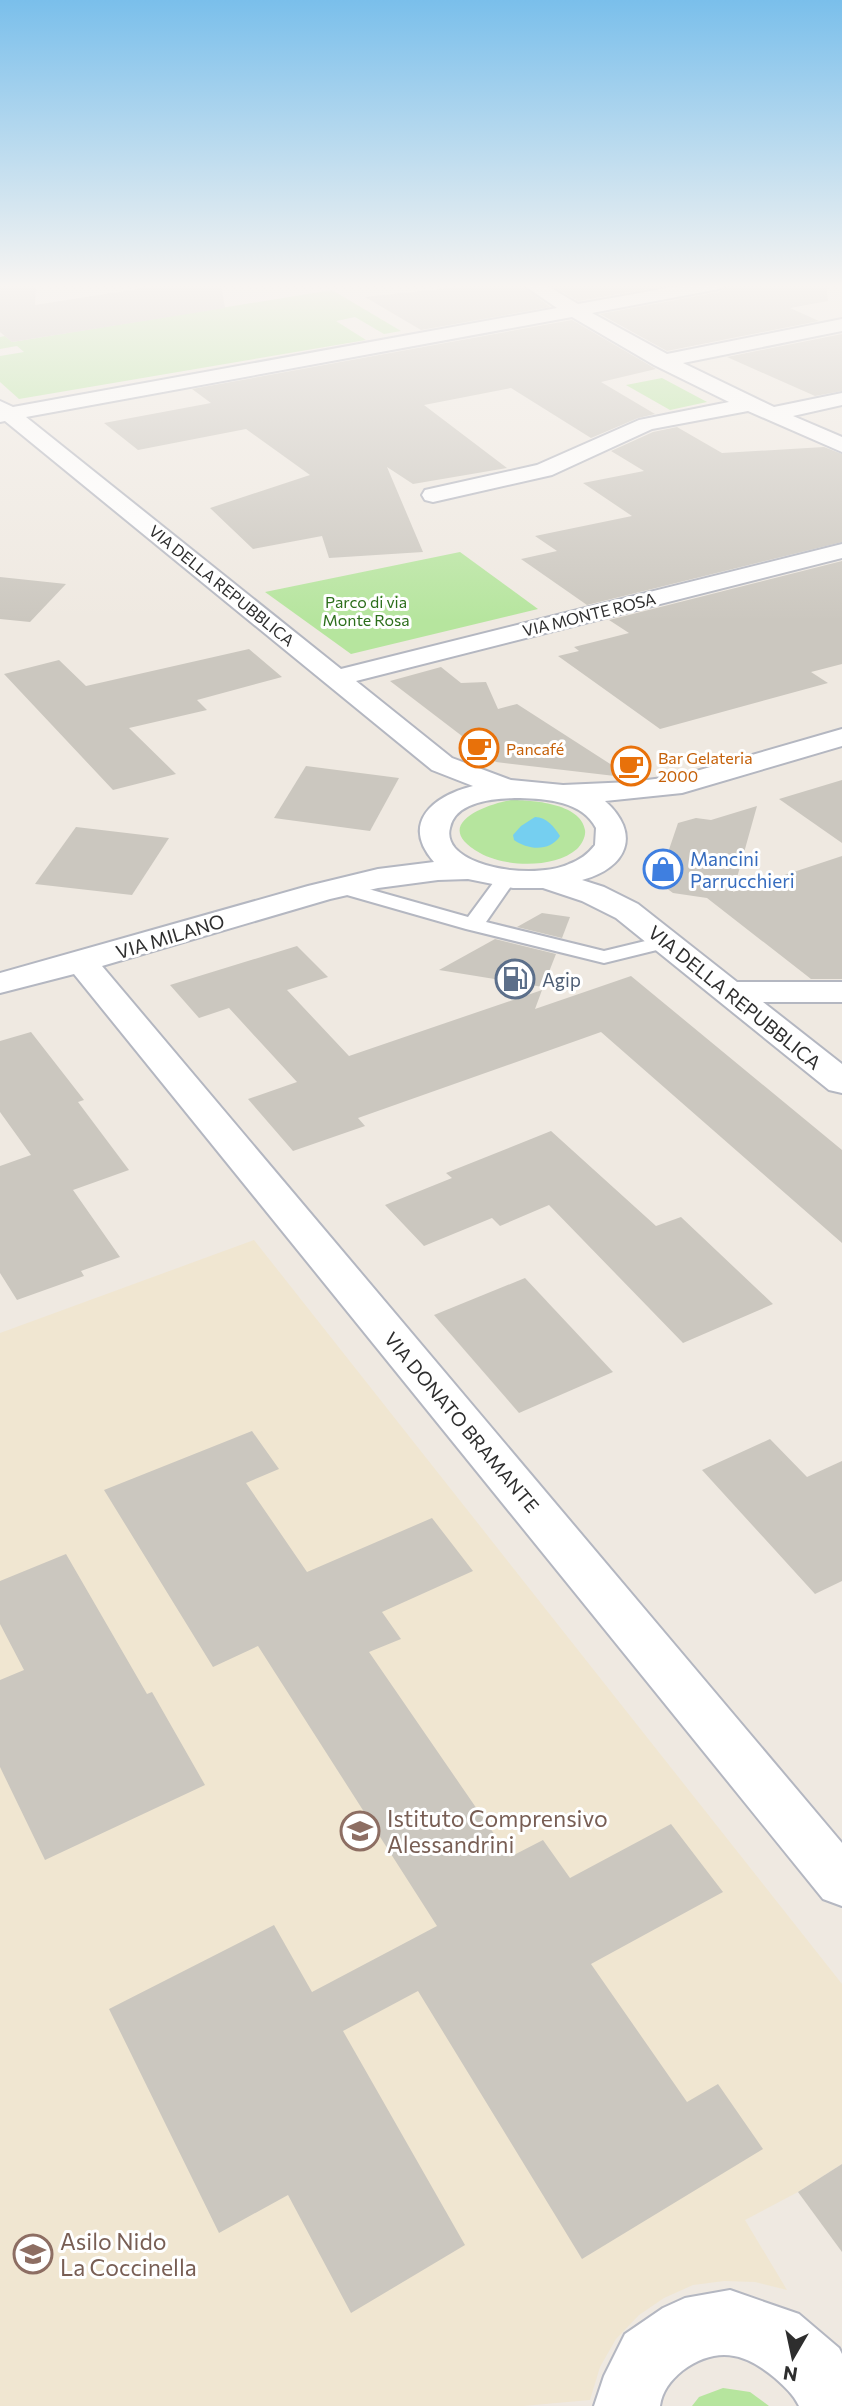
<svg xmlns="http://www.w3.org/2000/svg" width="842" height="2406" font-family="Commissioner,sans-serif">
  <rect width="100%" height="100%" fill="#efe9e1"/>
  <!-- education -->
  <path fill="#f0e6d1" d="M 254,1240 L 842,1984 L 842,2164 L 798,2192 L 745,2220 L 787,2290 L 755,2282 L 724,2281 L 693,2285 L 664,2298 L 639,2315 L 616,2339 L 600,2367 L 590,2400 L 523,2406 L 0,2406 L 0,1333 Z"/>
  <!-- green -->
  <g fill="#b6e59e">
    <path d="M 332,290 L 401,331 L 384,334 L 355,317 L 336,321 L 366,340 L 19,399 L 0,382 L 0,356 L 24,352 L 17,346 L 0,349 L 0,337 L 5,336 L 12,342 Z"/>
    <path d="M 662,378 L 707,402 L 670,410 L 626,385 Z"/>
    <path d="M 460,552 L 538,609 L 351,654 L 265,592 Z"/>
    <path d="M 511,800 C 531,800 581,803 585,830 C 586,836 582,844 577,849 C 554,869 505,867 480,853 C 431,826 482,805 511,800 Z"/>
    <path d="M 723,2388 L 750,2392 L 769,2406 L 692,2406 L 699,2397 Z"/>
  </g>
  <!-- water -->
  <path fill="#75cff0" d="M 535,817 C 547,817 554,827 560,836 C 550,852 528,850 514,840 L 513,835 L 521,826 Z"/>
  <!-- building -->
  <g fill="#cbc7bf">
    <path d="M 0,284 L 36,284 L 35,305 L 169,284 L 221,284 L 225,308 L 12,342 L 0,332 Z"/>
    <path d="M 487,284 L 520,284 L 550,307 L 421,330 L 365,297 Z"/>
    <path d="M 549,284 L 676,284 L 578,301 Z"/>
    <path d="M 730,284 L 826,284 L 828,301 L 790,308 L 819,321 L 667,351 L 600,314 L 719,292 Z"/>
    <path d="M 572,320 L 656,369 L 601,382 L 655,414 L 638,418 L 591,438 L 511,388 L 424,405 L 507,468 L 413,484 L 387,467 L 423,552 L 329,558 L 322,536 L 253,549 L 210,508 L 310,475 L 246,429 L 138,450 L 104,423 L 211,403 L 192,389 Z"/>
    <path d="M 842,334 L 842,391 L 815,396 L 727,357 Z"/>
    <path d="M 677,427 L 722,453 L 824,447 L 842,454 L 842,542 L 587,605 L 521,559 L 557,551 L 535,536 L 632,516 L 583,483 L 644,471 L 611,451 L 653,432 Z"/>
    <path d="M 842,561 L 842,664 L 811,672 L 828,683 L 660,729 L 558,656 L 579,651 L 574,647 L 629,633 L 609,620 Z"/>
    <path d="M 0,577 L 66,584 L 30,622 L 0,619 Z"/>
    <path d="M 249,649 L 282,677 L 197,700 L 207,710 L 129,728 L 176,774 L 113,790 L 4,674 L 59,660 L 86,686 Z"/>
    <path d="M 441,667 L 461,683 L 486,682 L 498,709 L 517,704 L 632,778 L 496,762 L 390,681 Z"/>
    <path d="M 306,766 L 399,778 L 370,831 L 274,818 Z"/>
    <path d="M 842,780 L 842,843 L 779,799 Z"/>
    <path d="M 757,806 L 733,892 L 842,856 L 842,979 L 811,979 L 707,898 L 673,893 L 658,882 L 678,823 L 696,818 L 711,820 Z"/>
    <path d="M 76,827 L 169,838 L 132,895 L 35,884 Z"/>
    <path d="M 542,913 L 570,917 L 562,938 L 517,927 Z"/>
    <path d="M 495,939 L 556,954 L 543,987 L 439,970 Z"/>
    <path d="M 297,946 L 328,977 L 287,990 L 349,1056 L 542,990 L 535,1009 L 631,976 L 842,1150 L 842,1243 L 601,1032 L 358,1118 L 365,1126 L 293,1151 L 248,1099 L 297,1082 L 229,1008 L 199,1018 L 170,985 Z"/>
    <path d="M 31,1032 L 84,1100 L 78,1102 L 129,1170 L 73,1190 L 120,1257 L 81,1271 L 84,1276 L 17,1300 L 0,1273 L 0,1166 L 31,1155 L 0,1112 L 0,1041 Z"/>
    <path d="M 551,1131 L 656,1226 L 681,1217 L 773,1304 L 683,1343 L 549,1205 L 500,1226 L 492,1218 L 424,1246 L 385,1205 L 452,1178 L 446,1173 Z"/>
    <path d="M 525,1278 L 613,1372 L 519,1413 L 434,1315 Z"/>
    <path d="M 252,1431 L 279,1469 L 246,1483 L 307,1572 L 432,1518 L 473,1571 L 382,1612 L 401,1639 L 369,1652 L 510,1857 L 543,1840 L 570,1878 L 671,1824 L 723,1892 L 591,1964 L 687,2102 L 718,2084 L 763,2149 L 582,2259 L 418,1991 L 343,2031 L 465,2245 L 351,2313 L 288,2195 L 219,2233 L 109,2009 L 274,1925 L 312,1992 L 437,1926 L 258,1646 L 213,1667 L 104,1490 Z"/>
    <path d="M 770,1439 L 807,1477 L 842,1461 L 842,1581 L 815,1594 L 702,1470 Z"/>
    <path d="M 66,1554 L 147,1694 L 152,1692 L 205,1785 L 45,1860 L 0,1767 L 0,1680 L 24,1670 L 0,1624 L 0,1581 Z"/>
    <path d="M 842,2164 L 842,2252 L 798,2192 Z"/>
  </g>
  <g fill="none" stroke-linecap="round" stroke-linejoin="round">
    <defs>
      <path id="lane" d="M 506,873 L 513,875 L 516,879 L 486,922 L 604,951 L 666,936 L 673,938 L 676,942 L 673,946 L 604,963 L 466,929 L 333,891 L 330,887 L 333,883 L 340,881 L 468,917 L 499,875 Z"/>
      <g id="street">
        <path d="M 522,284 L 544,284 L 578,304 L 690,284 L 728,284 L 719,289 L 592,313 L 667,354 L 842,319 L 842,331 L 683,363 L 774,407 L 842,393 L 842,405 L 793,416 L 842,437 L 842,452 L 748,411 L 652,429 L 552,475 L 433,502 L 425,500 L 422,495 L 425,490 L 537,465 L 639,420 L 729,402 L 654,365 L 572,317 L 26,417 L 341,669 L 842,544 L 842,558 L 356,681 L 452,758 L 511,780 L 563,785 L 631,782 L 679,776 L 842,729 L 842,746 L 682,793 L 605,801 C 642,834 627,868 582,880 L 604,887 L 638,904 L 737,982 L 842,982 L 842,1002 L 763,1002 L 842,1064 L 842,1093 L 829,1090 L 616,918 L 582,901 L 543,888 L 513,888 L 468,879 L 438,880 L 378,888 L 330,899 L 102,966 L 842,1843 L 842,1906 L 823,1899 L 74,974 L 0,993 L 0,973 L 308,886 L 378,869 L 434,862 C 400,823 433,796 473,786 L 432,770 L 5,421 L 0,422 L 0,401 L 13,407 L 557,308 ZM 520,798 C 547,799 582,801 596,828 L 595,845 C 588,854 580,860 569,864 C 541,877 477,872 455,848 C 450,842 448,835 450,828 C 455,800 498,798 520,798 Z"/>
        <path d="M 730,2290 L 799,2314 L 839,2348 L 842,2354 L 842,2406 L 799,2406 C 793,2394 785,2387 775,2378 C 744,2352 716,2346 682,2371 C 671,2380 662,2391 660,2406 L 594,2406 L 604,2376 L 625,2334 L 663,2308 L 685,2298 Z"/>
      </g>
    </defs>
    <!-- lane casing -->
    <use href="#lane" stroke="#b4b7c1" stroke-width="4"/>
    <!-- street casing -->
    <use href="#street" stroke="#b4b7c1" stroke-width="4"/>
    <!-- lane -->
    <use href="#lane" fill="#fff" fill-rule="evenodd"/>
    <!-- street -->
    <use href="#street" fill="#fff" fill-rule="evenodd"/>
  </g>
  <!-- sky -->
  <linearGradient id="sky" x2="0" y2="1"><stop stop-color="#7abfeb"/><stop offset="0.46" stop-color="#f8f5f2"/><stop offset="1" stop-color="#f8f5f2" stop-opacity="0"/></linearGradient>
  <rect width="842" height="621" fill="url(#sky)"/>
  <!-- icons -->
  <defs>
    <symbol id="cafe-ring" viewBox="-11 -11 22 22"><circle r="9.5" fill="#fff" stroke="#e8710a" stroke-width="1.5"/><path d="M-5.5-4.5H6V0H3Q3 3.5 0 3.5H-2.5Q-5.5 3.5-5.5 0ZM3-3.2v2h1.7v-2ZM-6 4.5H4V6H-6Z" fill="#e8710a"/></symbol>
    <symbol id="shop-ring" viewBox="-11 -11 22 22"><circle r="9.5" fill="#fff" stroke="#3f7fe0" stroke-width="1.5"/><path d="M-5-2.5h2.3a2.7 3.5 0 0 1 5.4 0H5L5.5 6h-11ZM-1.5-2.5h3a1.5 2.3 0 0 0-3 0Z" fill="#3f7fe0"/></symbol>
    <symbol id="fuel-ring" viewBox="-11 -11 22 22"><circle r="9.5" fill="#fff" stroke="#5c6f8a" stroke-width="1.5"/><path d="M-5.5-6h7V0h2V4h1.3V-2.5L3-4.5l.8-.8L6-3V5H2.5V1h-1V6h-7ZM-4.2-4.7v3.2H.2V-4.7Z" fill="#5c6f8a"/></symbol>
    <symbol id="school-ring" viewBox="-11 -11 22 22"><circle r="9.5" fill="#fff" stroke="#8d6e63" stroke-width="1.5"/><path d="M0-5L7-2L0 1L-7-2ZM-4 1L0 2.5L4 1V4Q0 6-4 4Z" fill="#8d6e63"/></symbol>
  </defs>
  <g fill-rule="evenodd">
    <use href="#cafe-ring" x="457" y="726" width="44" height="44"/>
    <use href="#cafe-ring" x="609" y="744" width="44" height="44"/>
    <use href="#shop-ring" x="641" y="847" width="44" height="44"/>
    <use href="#fuel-ring" x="493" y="957" width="44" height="44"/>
    <use href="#school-ring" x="338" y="1809" width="44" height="44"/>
    <use href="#school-ring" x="11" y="2232" width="44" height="44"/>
  </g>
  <g text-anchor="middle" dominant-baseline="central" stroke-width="6" stroke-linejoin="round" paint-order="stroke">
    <!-- far-street labels -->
    <g font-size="16" fill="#2e2e2e" stroke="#fff">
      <text transform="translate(222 585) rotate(39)">VIA DELLA REPUBBLICA</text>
      <text transform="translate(589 614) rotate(-14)">VIA MONTE ROSA</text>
    </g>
    <!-- far-park labels -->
    <g font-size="16" fill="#2c6e1b" stroke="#fff">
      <text x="366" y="601">Parco di via<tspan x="366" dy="18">Monte Rosa</tspan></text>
    </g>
    <!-- far-food labels -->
    <g font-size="16" fill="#c56008" stroke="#fff" text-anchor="start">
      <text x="506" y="748">Pancafé</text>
      <text x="658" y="757">Bar Gelateria<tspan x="658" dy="18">2000</tspan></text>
    </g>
    <!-- shop labels -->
    <g font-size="19" fill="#366cbe" stroke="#fff" text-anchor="start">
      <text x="690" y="858">Mancini<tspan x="690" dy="22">Parrucchieri</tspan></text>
    </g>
    <!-- street labels -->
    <g font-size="19" fill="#2e2e2e" stroke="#fff">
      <text transform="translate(170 936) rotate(-17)">VIA MILANO</text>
      <text transform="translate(735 997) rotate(39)">VIA DELLA REPUBBLICA</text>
      <text transform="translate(462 1422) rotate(50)">VIA DONATO BRAMANTE</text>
    </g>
    <!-- service labels -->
    <g font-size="19" fill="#4e5e75" stroke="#fff" text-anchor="start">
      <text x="542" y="979">Agip</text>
    </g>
    <!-- near-education labels -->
    <g font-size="23" fill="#785e54" stroke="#fff" text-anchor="start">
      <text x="387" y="1818">Istituto Comprensivo<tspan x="387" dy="26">Alessandrini</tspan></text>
      <text x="60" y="2241">Asilo Nido<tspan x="60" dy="26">La Coccinella</tspan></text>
    </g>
  </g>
  <!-- north arrow -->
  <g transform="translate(793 2357) rotate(189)" stroke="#ffffff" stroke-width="5" paint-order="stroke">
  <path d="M0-5L12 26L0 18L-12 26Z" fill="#2e2e2e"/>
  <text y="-10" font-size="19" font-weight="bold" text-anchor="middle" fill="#2e2e2e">N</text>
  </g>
</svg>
